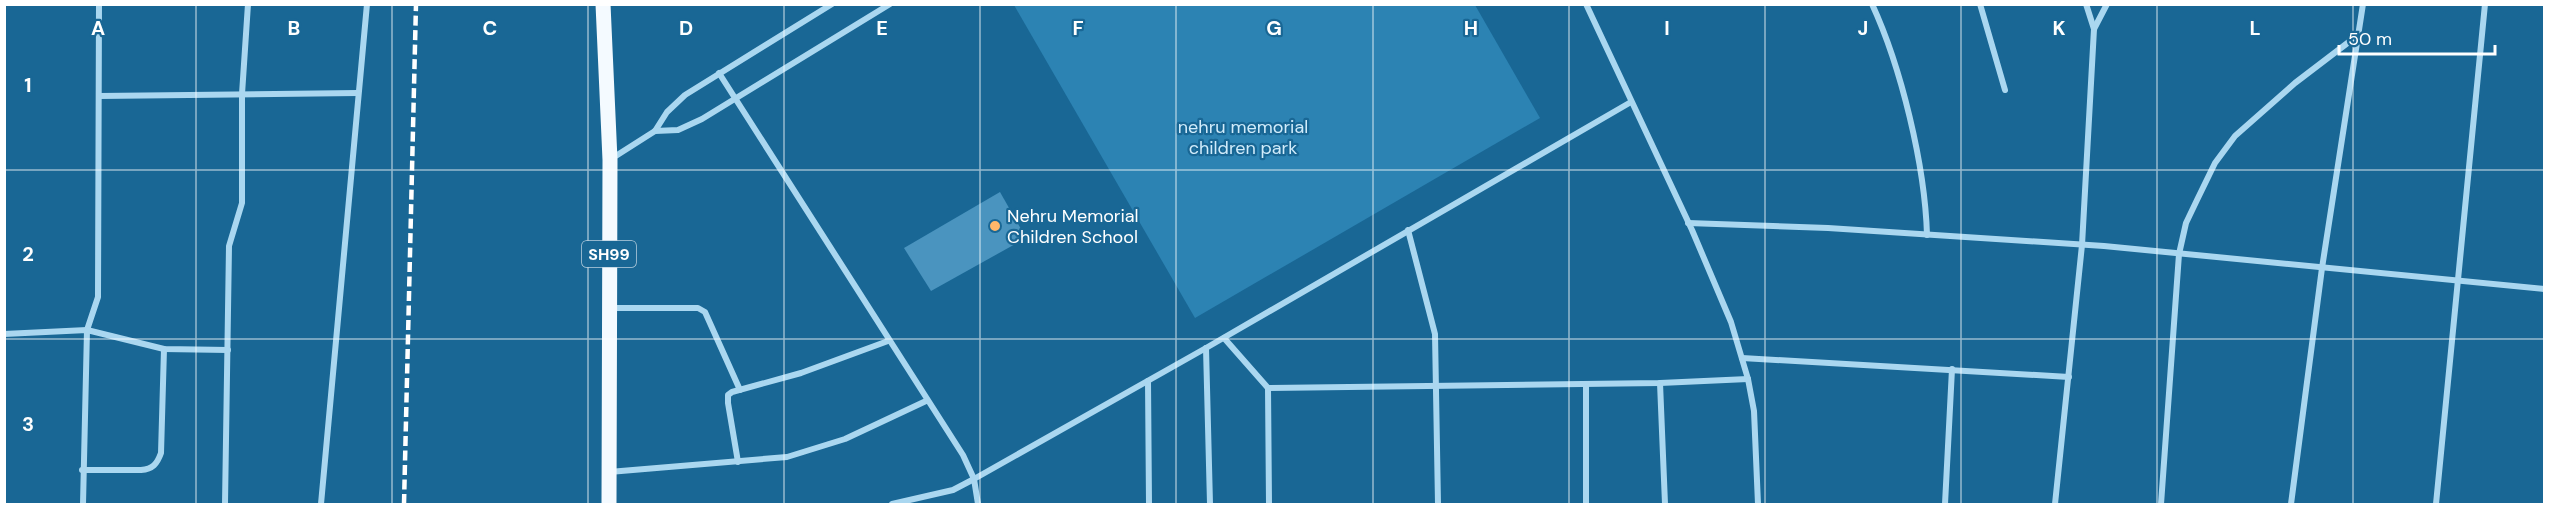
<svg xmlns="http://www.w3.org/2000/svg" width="2549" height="509" font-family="'DM Sans',sans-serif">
  <rect width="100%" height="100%" fill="#196795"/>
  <!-- green -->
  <path fill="#2c83b3" d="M 1014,5 L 1475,5 L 1540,118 L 1195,318 Z"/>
  <!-- building -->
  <path fill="#4a94bf" d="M 1000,192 L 1026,238 L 931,291 L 904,248 Z"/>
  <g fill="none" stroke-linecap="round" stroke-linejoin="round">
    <!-- street -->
    <g stroke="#aad7f0" stroke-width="6">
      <path d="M 1586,4 L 1692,230 L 1731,322 L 1748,379 L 1754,411 L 1758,504"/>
      <path d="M 1872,4 C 1901,67 1925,165 1927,235"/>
      <path d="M 1980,4 L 2005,90"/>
      <path d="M 2086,4 L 2094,29"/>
      <path d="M 719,73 L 963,455 L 974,479 L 953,490 L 892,504"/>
      <path d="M 99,96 L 358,93"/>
      <path d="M 655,131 L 678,130 L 702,119 L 890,4"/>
      <path d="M 611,159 L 655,131 L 667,112 L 685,95 L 832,4"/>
      <path d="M 1688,223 L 1828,228 L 2104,246 L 2544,289"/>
      <path d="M 1408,230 L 1435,334 L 1438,504"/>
      <path d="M 612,308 L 698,308 L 705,312 L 740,390"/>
      <path d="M 4,334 L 87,330 L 164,349 L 228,350"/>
      <path d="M 1224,338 L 1268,388 L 1660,383 L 1748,379"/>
      <path d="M 1206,348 L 1210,504"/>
      <path d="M 1742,358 L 2069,377"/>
      <path d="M 1148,381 L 1149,504"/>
      <path d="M 1660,383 L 1665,504"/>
      <path d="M 1268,388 L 1269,504"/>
      <path d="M 738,462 L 728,403 L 728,395 L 732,392 L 801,373 L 888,341"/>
      <path d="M 82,470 L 141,470 C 153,469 157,464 161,453 L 164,349"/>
      <path d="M 609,472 L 787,457 L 845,439 L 926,401"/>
      <path d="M 83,504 L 87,330 L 98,297 L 99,4"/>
      <path d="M 225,504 L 229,246 L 242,203 L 242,94 L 248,4"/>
      <path d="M 321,504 L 367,4"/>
      <path d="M 978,504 L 974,479 L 1206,348 L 1631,102"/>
      <path d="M 1586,504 L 1586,384"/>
      <path d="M 1945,504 L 1952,369"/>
      <path d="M 2055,504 L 2082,245 L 2094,29 L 2107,4"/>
      <path d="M 2161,504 L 2179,254 L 2186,223 L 2197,200 L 2215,163 L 2235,136 L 2295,83 L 2358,35"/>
      <path d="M 2291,504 L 2322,268 L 2363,4"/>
      <path d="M 2436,504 L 2485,4"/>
    </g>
    <!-- primary -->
    <path stroke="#f4faff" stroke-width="15" d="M 603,4 L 610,160 L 609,504"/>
    <!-- rail -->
    <path stroke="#fff" stroke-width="4.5" stroke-dasharray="10 4.5" stroke-linecap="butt" d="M 404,504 L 416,4"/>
  </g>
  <!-- grid -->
  <path fill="none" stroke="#fff" stroke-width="1.5" stroke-opacity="0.55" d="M 196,4 L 196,504M 392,4 L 392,504M 588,4 L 588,504M 784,4 L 784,504M 980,4 L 980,504M 1176,4 L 1176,504M 1373,4 L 1373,504M 1569,4 L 1569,504M 1765,4 L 1765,504M 1961,4 L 1961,504M 2157,4 L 2157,504M 2353,4 L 2353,504M 4,170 L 2544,170M 4,339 L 2544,339"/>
  <!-- markers -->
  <circle fill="#ffb76a" stroke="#196795" stroke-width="2" cx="995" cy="226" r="6"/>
  <g text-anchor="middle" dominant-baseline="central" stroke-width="4.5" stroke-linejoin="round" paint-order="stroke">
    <!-- shield labels -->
    <rect fill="#196795" stroke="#bad1df" stroke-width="1.5" x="582" y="241" width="54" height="26" rx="4.5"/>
    <g font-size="16" font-weight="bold" fill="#fff">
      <text x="609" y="254">SH99</text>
    </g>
    <!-- park labels -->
    <g font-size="18" fill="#d1ecfb" stroke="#196795">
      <text x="1243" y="127">nehru memorial<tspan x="1243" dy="21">children park</tspan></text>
    </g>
    <!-- poi labels -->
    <g font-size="18" fill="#fff" stroke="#196795" text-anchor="start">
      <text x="1007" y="216">Nehru Memorial<tspan x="1007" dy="21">Children School</tspan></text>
    </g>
  </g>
  <g font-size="20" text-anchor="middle" font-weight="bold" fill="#fff" stroke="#196795" stroke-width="4.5" stroke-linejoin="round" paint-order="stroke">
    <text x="98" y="35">A</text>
    <text x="294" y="35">B</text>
    <text x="490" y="35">C</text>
    <text x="686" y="35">D</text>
    <text x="882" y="35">E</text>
    <text x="1078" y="35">F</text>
    <text x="1274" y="35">G</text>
    <text x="1471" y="35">H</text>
    <text x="1667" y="35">I</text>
    <text x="1863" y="35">J</text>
    <text x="2059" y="35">K</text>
    <text x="2255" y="35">L</text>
    <text x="28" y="92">1</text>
    <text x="28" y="261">2</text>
    <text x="28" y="431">3</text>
  </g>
  <!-- border -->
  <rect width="2549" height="509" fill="none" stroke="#ffffff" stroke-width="12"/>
  <!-- scale -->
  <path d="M2339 45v9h156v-9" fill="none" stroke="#ffffff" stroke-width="3"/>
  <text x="2348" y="45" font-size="18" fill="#ffffff" stroke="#196795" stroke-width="4.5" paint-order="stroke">50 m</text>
</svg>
